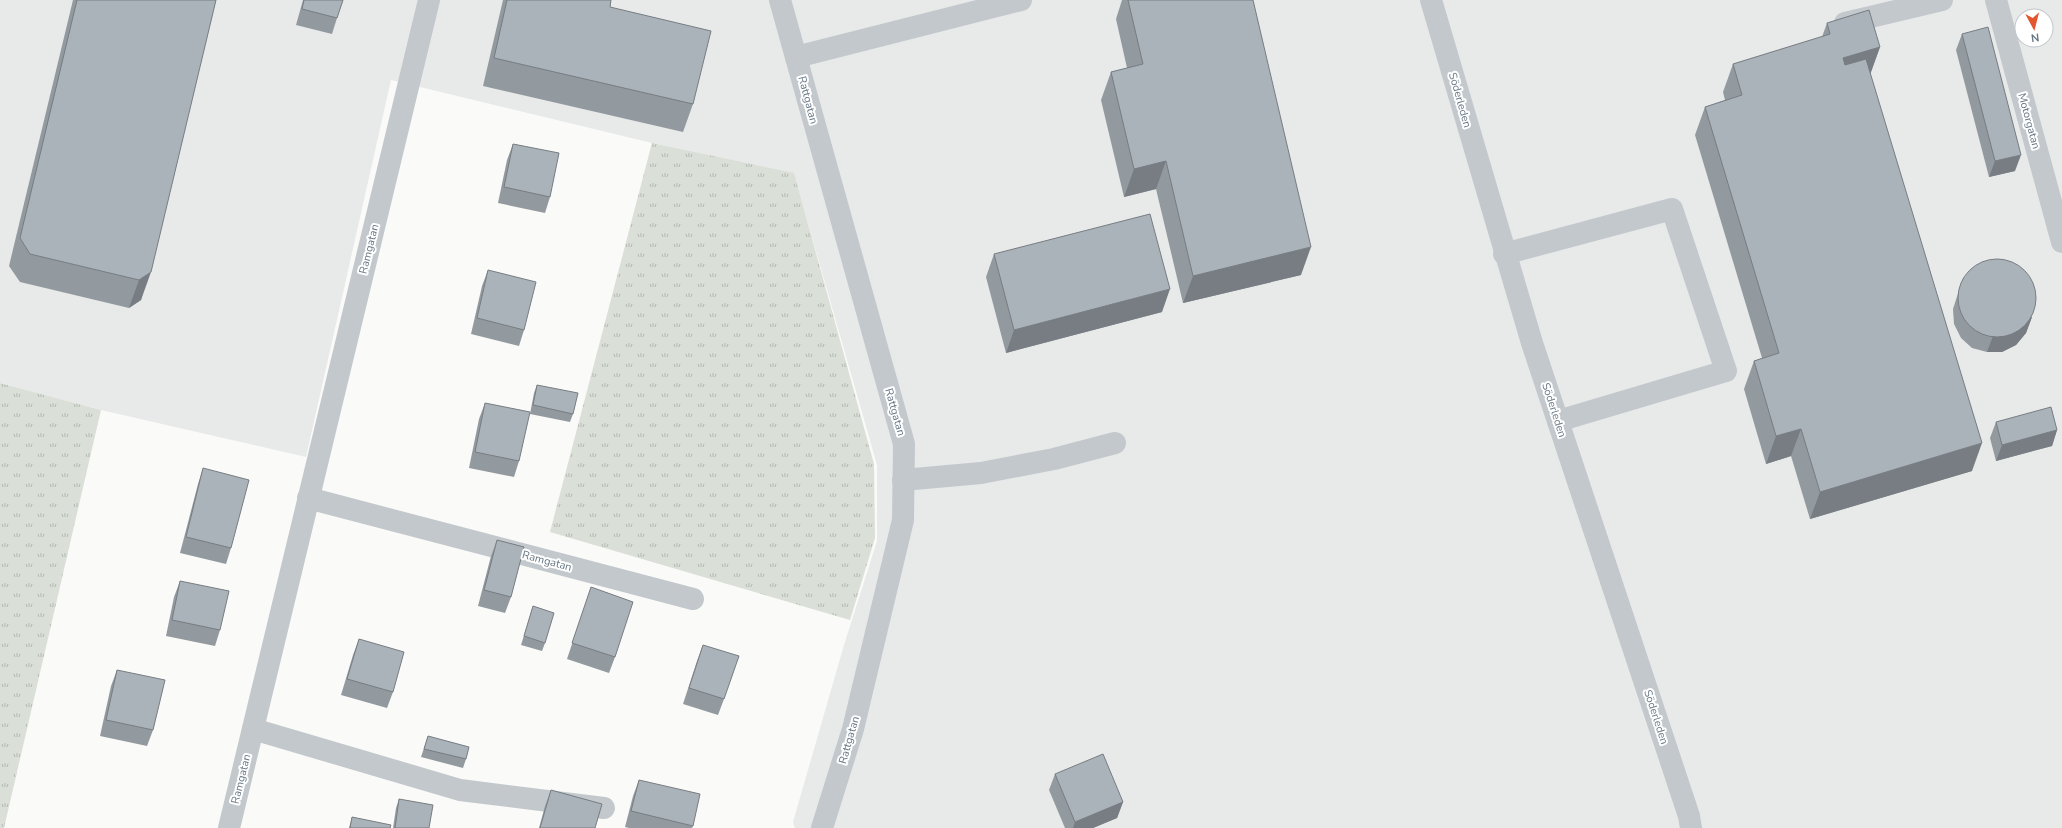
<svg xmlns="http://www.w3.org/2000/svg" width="2062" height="828" font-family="'Nunito Sans',sans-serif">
  <defs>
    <pattern id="grass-tufts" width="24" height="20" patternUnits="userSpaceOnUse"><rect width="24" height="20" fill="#dadfd7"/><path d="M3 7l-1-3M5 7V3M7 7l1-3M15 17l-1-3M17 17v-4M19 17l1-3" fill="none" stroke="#b4b9b4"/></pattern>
  </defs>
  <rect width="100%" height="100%" fill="#fafaf8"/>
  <!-- built -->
  <path fill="#e8e9e9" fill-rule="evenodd" d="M 0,0 L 2062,0 L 2062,828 L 795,828 L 793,822 L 844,645 L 877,541 L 877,465 L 794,174 L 652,143 L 391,80 L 306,457 L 101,410 L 0,383 ZM 2022,16 L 2046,16 L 2046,40 L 2022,40 Z"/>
  <!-- grass -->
  <g fill="url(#grass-tufts)">
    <path d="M 652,143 L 794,173 L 874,464 L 875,538 L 850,620 L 550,532 Z"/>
    <path d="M 0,383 L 101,410 L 4,828 L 0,828 Z"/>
  </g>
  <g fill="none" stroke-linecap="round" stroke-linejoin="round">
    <!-- minor -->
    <g stroke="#c3c8cc" stroke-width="22">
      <path d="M 780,0 L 904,444 L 903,520 L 853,729 L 822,828"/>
      <path d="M 1431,0 L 1532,343 L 1689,816 L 1691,828"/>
      <path d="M 1996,0 L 2062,242"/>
      <path d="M 1845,23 L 1942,0"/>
      <path d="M 796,57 L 1021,0"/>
      <path d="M 1504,254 L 1672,209 L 1726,371 L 1558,421"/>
      <path d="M 903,480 L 981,473 L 1054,459 L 1115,443"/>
      <path d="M 308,498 L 693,599"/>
      <path d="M 253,729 L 460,790 L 604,808"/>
      <path d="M 229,828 L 429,0"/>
    </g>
  </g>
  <!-- wall -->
  <g fill="#929a9f">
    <path d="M 73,0 L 216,0 L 141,300 L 129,308 L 20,282 L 9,266 Z"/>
    <path d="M 303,0 L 343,0 L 337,18 L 332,34 L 296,25 Z"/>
    <path d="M 503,0 L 611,0 L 610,7 L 693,104 L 683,132 L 483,86 Z"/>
    <path d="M 1122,0 L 1253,0 L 1301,275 L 1183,303 L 1156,189 L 1124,197 L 1101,100 L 1111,72 L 1127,68 L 1116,19 Z"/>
    <path d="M 1827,23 L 1880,47 L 1870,74 L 1972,471 L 1810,519 L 1791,456 L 1766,464 L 1744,389 L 1754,361 L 1762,358 L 1695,135 L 1705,107 L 1725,100 L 1723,92 L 1733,64 L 1822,37 Z"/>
    <path d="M 1962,34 L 2015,171 L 1989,177 L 1956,50 Z"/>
    <path d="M 513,144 L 550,197 L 545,213 L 498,203 L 507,160 Z"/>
    <path d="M 994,254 L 1162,312 L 1006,353 L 986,277 Z"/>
    <path d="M 488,270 L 524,330 L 519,346 L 471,334 L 482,286 Z"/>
    <path d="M 1963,278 L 2032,317 L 2026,333 L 2016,345 L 2002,352 L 1987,352 L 1972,348 L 1961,338 L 1954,324 L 1953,309 Z"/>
    <path d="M 537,385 L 573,414 L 570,422 L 530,414 L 534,393 Z"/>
    <path d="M 485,403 L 519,461 L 514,477 L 469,468 L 479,419 Z"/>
    <path d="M 1996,422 L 2057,430 L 2052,446 L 1996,461 L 1990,438 Z"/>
    <path d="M 203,468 L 231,548 L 226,564 L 180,553 L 198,484 Z"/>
    <path d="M 497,540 L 511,597 L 505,613 L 478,606 L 491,556 Z"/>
    <path d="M 180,581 L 220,630 L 215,646 L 166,636 L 174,597 Z"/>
    <path d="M 591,587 L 615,657 L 609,673 L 567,659 Z"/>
    <path d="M 533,606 L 545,643 L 542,651 L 521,645 Z"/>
    <path d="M 359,639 L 393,692 L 387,708 L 341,695 L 353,655 Z"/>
    <path d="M 703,645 L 724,699 L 718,715 L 683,704 L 697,661 Z"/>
    <path d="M 117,670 L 153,730 L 147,746 L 100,736 L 111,686 Z"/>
    <path d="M 428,736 L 466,759 L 463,768 L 421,757 Z"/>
    <path d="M 1055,774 L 1123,802 L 1117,818 L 1093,828 L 1065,828 L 1049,790 Z"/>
    <path d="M 639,780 L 693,826 L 692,828 L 629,828 L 625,827 L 633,796 Z"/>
    <path d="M 551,790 L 595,828 L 539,828 L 545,806 Z"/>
    <path d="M 399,799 L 429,828 L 393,828 L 396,808 Z"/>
    <path d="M 352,817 L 390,828 L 349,828 Z"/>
  </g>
  <!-- shaded-wall -->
  <g fill="#777d82">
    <path d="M 1880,47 L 1870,75 L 1833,86 L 1843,58 Z"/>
    <path d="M 2021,155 L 2015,171 L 1989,177 L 1995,161 Z"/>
    <path d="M 1166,161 L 1156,189 L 1124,197 L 1134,169 Z"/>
    <path d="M 1311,247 L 1301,275 L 1183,303 L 1193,276 Z"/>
    <path d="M 151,272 L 141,300 L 129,308 L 139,280 Z"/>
    <path d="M 1170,289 L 1162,312 L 1006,353 L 1014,330 Z"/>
    <path d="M 2032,317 L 2026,333 L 2016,345 L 2002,352 L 1987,352 L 1993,336 Z"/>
    <path d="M 1801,429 L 1791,456 L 1766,464 L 1776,436 Z"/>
    <path d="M 2057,430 L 2052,446 L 1996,461 L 2002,445 Z"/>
    <path d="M 1982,443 L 1972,471 L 1810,519 L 1820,492 Z"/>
    <path d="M 1123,802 L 1117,818 L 1093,828 L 1073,828 L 1075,822 Z"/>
  </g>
  <!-- building -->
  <g fill="#aab3b9" stroke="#777d82">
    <path d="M 77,0 L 216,0 L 151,272 L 139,280 L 30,254 L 20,238 Z"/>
    <path d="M 304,0 L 343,0 L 337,18 L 302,9 Z"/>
    <path d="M 507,0 L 611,0 L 610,7 L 711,31 L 693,104 L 494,58 Z"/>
    <path d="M 1128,0 L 1253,0 L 1311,247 L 1193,276 L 1166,161 L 1134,169 L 1111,72 L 1143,64 Z"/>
    <path d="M 1869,10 L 1880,47 L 1843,58 L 1845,65 L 1866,59 L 1982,443 L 1820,492 L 1801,429 L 1776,436 L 1754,361 L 1779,353 L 1705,107 L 1742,95 L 1733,64 L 1830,34 L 1827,23 Z"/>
    <path d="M 1988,27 L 2021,155 L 1995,161 L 1962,34 Z"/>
    <path d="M 513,144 L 559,153 L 550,197 L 504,187 Z"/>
    <path d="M 1150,214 L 1170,289 L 1014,330 L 994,254 Z"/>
    <circle cx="1997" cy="298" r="39"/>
    <path d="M 488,270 L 536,282 L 524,330 L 477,318 Z"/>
    <path d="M 537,385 L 578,393 L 573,414 L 533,405 Z"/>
    <path d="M 485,403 L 530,412 L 519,461 L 475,452 Z"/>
    <path d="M 2051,407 L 2057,430 L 2002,445 L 1996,422 Z"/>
    <path d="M 203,468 L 249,480 L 231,548 L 186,537 Z"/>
    <path d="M 497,540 L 524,547 L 511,597 L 484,590 Z"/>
    <path d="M 180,581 L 229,591 L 220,630 L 172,620 Z"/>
    <path d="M 591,587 L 633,602 L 615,657 L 572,643 Z"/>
    <path d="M 533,606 L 554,613 L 545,643 L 524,636 Z"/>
    <path d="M 359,639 L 404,652 L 393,692 L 347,679 Z"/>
    <path d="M 703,645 L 739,656 L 724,699 L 689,688 Z"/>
    <path d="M 117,670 L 165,680 L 153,730 L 106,720 Z"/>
    <path d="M 428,736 L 469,747 L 466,759 L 424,749 Z"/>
    <path d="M 1103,754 L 1123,802 L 1075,822 L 1055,774 Z"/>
    <path d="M 639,780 L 700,794 L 693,826 L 631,811 Z"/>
    <path d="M 551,790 L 602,804 L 595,828 L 540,828 Z"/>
    <path d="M 399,799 L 433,805 L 429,828 L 395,828 Z"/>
    <path d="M 352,817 L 391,825 L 390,828 L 350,828 Z"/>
  </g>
  <g text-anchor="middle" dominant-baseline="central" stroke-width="4" stroke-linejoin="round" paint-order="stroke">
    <!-- street labels -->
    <g font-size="11" fill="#657683" stroke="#fff">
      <text transform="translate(808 100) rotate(75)">Rattgatan</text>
      <text transform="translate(1460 100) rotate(74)">Söderleden</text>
      <text transform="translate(2029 121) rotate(75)">Motorgatan</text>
      <text transform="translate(369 249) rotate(-76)">Ramgatan</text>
      <text transform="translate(1554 410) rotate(72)">Söderleden</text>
      <text transform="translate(895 412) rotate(74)">Rattgatan</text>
      <text transform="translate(547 561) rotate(15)">Ramgatan</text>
      <text transform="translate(1656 717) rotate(72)">Söderleden</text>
      <text transform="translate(849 740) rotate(-74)">Rattgatan</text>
      <text transform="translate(241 779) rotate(-76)">Ramgatan</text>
    </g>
  </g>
  <!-- north arrow -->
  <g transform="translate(2034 28) rotate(173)"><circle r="19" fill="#ffffff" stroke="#c1c8cd"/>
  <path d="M0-3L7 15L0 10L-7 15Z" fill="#e4572e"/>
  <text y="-6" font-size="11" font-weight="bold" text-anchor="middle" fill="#657683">N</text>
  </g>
</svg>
